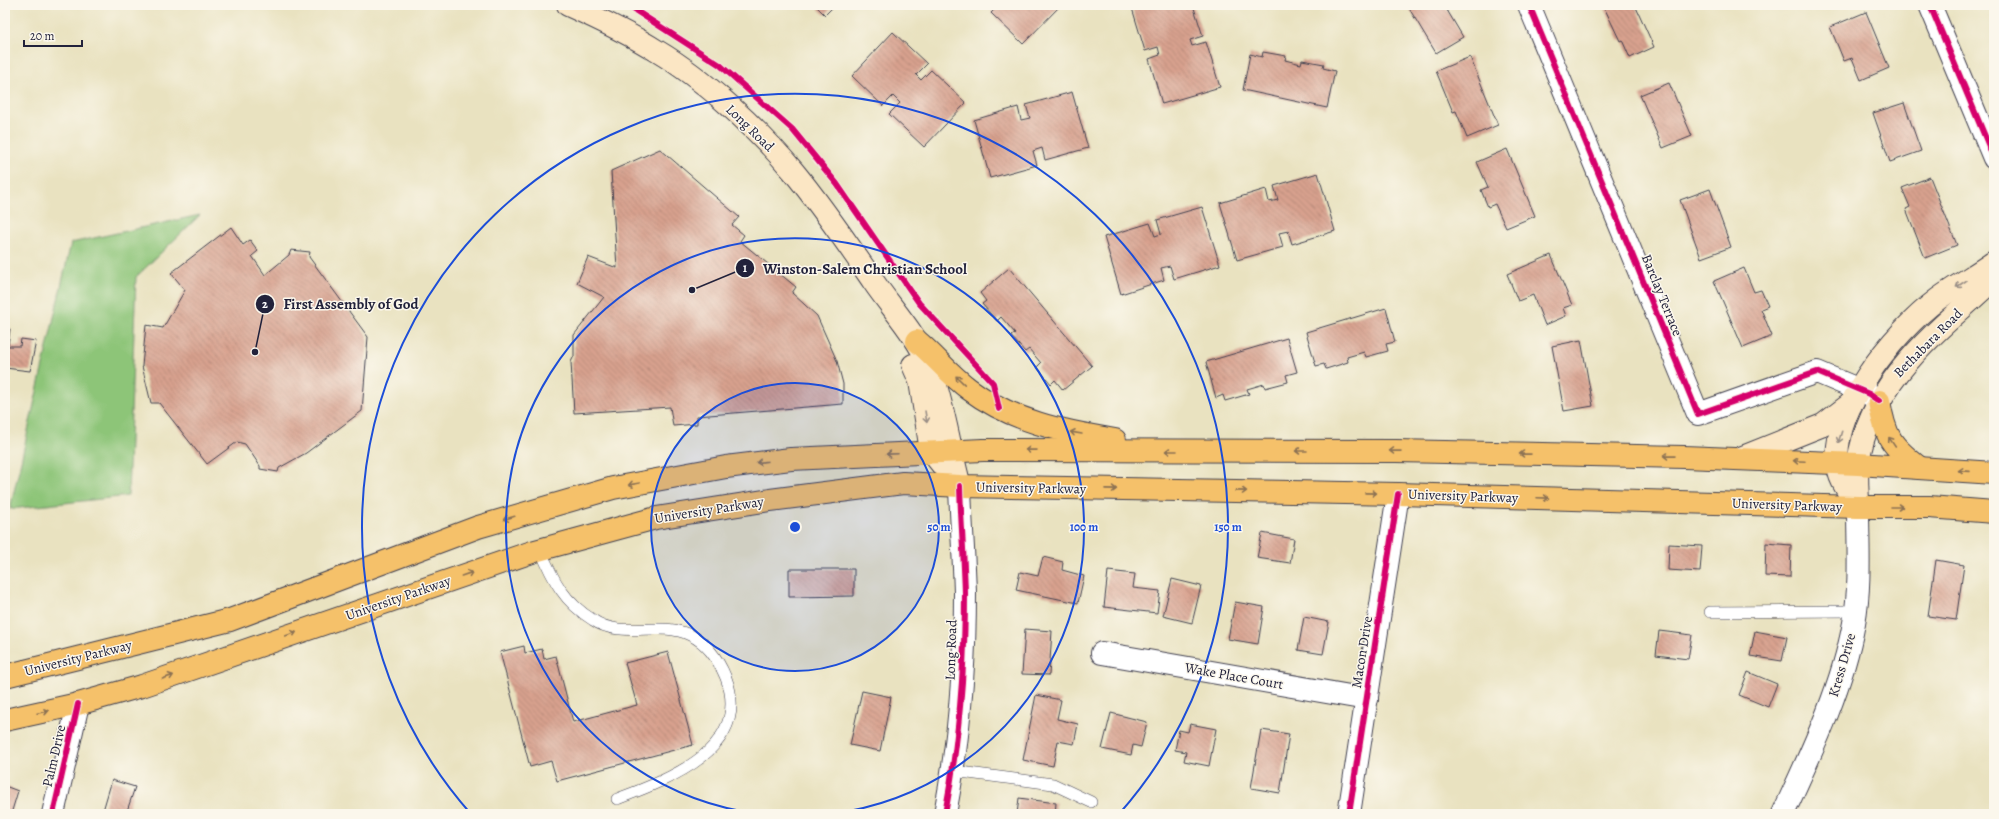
<svg xmlns="http://www.w3.org/2000/svg" width="1999" height="819" font-family="Alegreya,serif">
  <defs>
    <pattern id="building-back-hatch" width="6" height="6" patternUnits="userSpaceOnUse"><rect width="6" height="6" fill="#d8a18e"/><path d="M-1 5l2 2M0 0l6 6M5-1l2 2" fill="none" stroke="#af8375"/></pattern>
  </defs>
  <rect width="100%" height="100%" fill="#fbf7ec"/>
  <filter id="ink" filterUnits="userSpaceOnUse"><feTurbulence type="fractalNoise" baseFrequency=".025" numOctaves="2"/><feDisplacementMap in="SourceGraphic" scale="8" xChannelSelector="R" yChannelSelector="G"/><feConvolveMatrix kernelMatrix="1 2 1 2 8 2 1 2 1" color-interpolation-filters="sRGB"/></filter>
  <filter id="wash" filterUnits="userSpaceOnUse"><feTurbulence type="fractalNoise" baseFrequency=".012" numOctaves="4" result="noise"/><feDisplacementMap in="SourceGraphic" scale="16" xChannelSelector="R" yChannelSelector="G"/><feGaussianBlur stdDeviation="0.9" result="paint"/><feColorMatrix in="noise" values="0 0 0 0 0 0 0 0 0 0 0 0 0 0 0 0 0 1.4 0 .05"/><feComposite in="paint" operator="in"/></filter>
  <g filter="url(#wash)">
    <rect width="100%" height="100%" fill="#e9e2c0"/>
    <!-- green -->
    <path fill="#8dc578" stroke="#58745a" d="M 200,215 L 136,277 L 128,496 L 10,509 L 71,243 Z"/>
    <g id="blocks">
      <!-- building -->
      <g fill="url(#building-back-hatch)">
        <path d="M 815,5 L 835,5 L 825,15 Z"/>
        <path d="M 999,5 L 1061,5 L 1023,44 L 991,13 Z"/>
        <path d="M 1142,5 L 1193,5 L 1203,36 L 1190,40 L 1192,46 L 1206,42 L 1220,87 L 1162,104 L 1149,59 L 1160,55 L 1158,47 L 1145,51 L 1132,8 Z"/>
        <path d="M 1407,5 L 1444,5 L 1463,37 L 1436,53 Z"/>
        <path d="M 1603,5 L 1635,5 L 1654,47 L 1630,58 L 1622,40 L 1620,41 Z"/>
        <path d="M 1866,12 L 1889,68 L 1861,80 L 1852,58 L 1844,61 L 1830,27 Z"/>
        <path d="M 893,32 L 927,64 L 916,75 L 921,80 L 931,70 L 966,103 L 924,147 L 889,114 L 900,103 L 893,96 L 883,106 L 852,76 Z"/>
        <path d="M 1263,52 L 1286,56 L 1285,60 L 1301,64 L 1302,60 L 1324,64 L 1323,68 L 1335,71 L 1327,108 L 1243,90 L 1250,54 L 1262,57 Z"/>
        <path d="M 1470,57 L 1498,125 L 1467,138 L 1456,111 L 1453,112 L 1436,71 Z"/>
        <path d="M 1669,83 L 1692,136 L 1663,148 L 1640,95 Z"/>
        <path d="M 1072,92 L 1088,148 L 1045,160 L 1042,148 L 1033,151 L 1037,165 L 990,178 L 974,120 L 1018,107 L 1021,120 L 1030,118 L 1026,105 Z"/>
        <path d="M 1904,103 L 1921,151 L 1890,162 L 1873,113 Z"/>
        <path d="M 660,149 L 739,217 L 732,225 L 744,235 L 740,241 L 796,287 L 792,293 L 817,316 L 837,361 L 843,384 L 843,404 L 697,416 L 697,424 L 673,426 L 670,407 L 574,413 L 571,362 L 574,356 L 574,335 L 604,297 L 577,283 L 588,257 L 617,268 L 611,171 Z"/>
        <path d="M 1507,149 L 1535,216 L 1506,228 L 1495,204 L 1488,207 L 1481,190 L 1488,187 L 1477,162 Z"/>
        <path d="M 1318,173 L 1335,231 L 1292,244 L 1288,231 L 1279,233 L 1283,247 L 1237,260 L 1220,203 L 1266,189 L 1269,202 L 1278,200 L 1274,186 Z"/>
        <path d="M 1930,177 L 1957,245 L 1925,258 L 1906,209 L 1910,207 L 1902,188 Z"/>
        <path d="M 1710,189 L 1731,247 L 1701,258 L 1680,200 Z"/>
        <path d="M 1202,207 L 1220,265 L 1174,279 L 1170,266 L 1161,268 L 1164,280 L 1121,294 L 1104,237 L 1150,223 L 1155,236 L 1161,234 L 1157,220 Z"/>
        <path d="M 231,227 L 243,245 L 250,240 L 258,251 L 252,256 L 265,275 L 289,255 L 291,250 L 310,252 L 309,257 L 368,337 L 362,411 L 306,453 L 279,468 L 278,472 L 260,469 L 260,466 L 245,444 L 237,442 L 207,464 L 159,403 L 151,403 L 142,366 L 146,325 L 163,328 L 185,290 L 171,273 Z"/>
        <path d="M 1551,255 L 1572,305 L 1563,308 L 1566,316 L 1545,325 L 1533,295 L 1518,301 L 1507,274 Z"/>
        <path d="M 1009,268 L 1092,366 L 1063,390 L 1055,380 L 1051,384 L 1037,367 L 1041,363 L 1029,349 L 1025,352 L 1011,336 L 1015,333 L 1001,317 L 997,321 L 982,304 L 986,301 L 980,293 Z"/>
        <path d="M 1744,268 L 1754,292 L 1761,290 L 1768,306 L 1761,309 L 1772,336 L 1743,348 L 1714,281 Z"/>
        <path d="M 1386,308 L 1395,342 L 1386,344 L 1388,351 L 1366,357 L 1364,352 L 1347,357 L 1348,362 L 1326,369 L 1324,364 L 1316,366 L 1306,332 Z"/>
        <path d="M 5,328 L 10,329 L 8,346 L 20,346 L 21,339 L 36,341 L 30,371 L 5,368 Z"/>
        <path d="M 1287,338 L 1297,372 L 1286,375 L 1288,382 L 1265,388 L 1264,384 L 1247,389 L 1249,394 L 1225,401 L 1223,395 L 1216,398 L 1206,362 Z"/>
        <path d="M 1581,340 L 1593,406 L 1564,411 L 1552,346 Z"/>
        <path d="M 1262,533 L 1294,539 L 1290,563 L 1257,558 Z"/>
        <path d="M 1766,543 L 1791,545 L 1790,577 L 1765,576 Z"/>
        <path d="M 1669,544 L 1702,546 L 1700,572 L 1668,570 Z"/>
        <path d="M 1043,557 L 1063,562 L 1062,570 L 1084,576 L 1078,603 L 1016,590 L 1020,572 L 1038,576 Z"/>
        <path d="M 1936,560 L 1964,565 L 1956,620 L 1928,616 Z"/>
        <path d="M 789,569 L 854,569 L 854,596 L 789,597 Z"/>
        <path d="M 1108,571 L 1135,574 L 1133,588 L 1160,591 L 1157,613 L 1104,607 Z"/>
        <path d="M 1172,579 L 1201,586 L 1192,623 L 1163,616 Z"/>
        <path d="M 1235,602 L 1264,607 L 1258,644 L 1228,639 Z"/>
        <path d="M 1304,617 L 1329,622 L 1323,654 L 1298,650 Z"/>
        <path d="M 1025,629 L 1052,631 L 1049,675 L 1022,674 Z"/>
        <path d="M 1659,631 L 1692,635 L 1688,659 L 1656,655 Z"/>
        <path d="M 1755,631 L 1787,637 L 1782,661 L 1750,656 Z"/>
        <path d="M 524,646 L 525,653 L 542,649 L 544,659 L 556,656 L 573,722 L 637,705 L 625,663 L 668,652 L 693,745 L 557,781 L 551,761 L 530,767 L 500,652 Z"/>
        <path d="M 1748,672 L 1777,684 L 1768,707 L 1739,695 Z"/>
        <path d="M 862,691 L 891,697 L 880,751 L 850,745 Z"/>
        <path d="M 1036,695 L 1061,700 L 1057,719 L 1078,724 L 1074,744 L 1058,741 L 1053,766 L 1023,760 Z"/>
        <path d="M 1111,713 L 1147,722 L 1141,747 L 1133,745 L 1131,755 L 1102,749 Z"/>
        <path d="M 1190,724 L 1216,729 L 1209,766 L 1184,761 L 1186,752 L 1175,750 L 1179,730 L 1188,732 Z"/>
        <path d="M 1261,730 L 1289,734 L 1280,793 L 1251,788 Z"/>
        <path d="M 112,780 L 135,787 L 126,814 L 102,814 Z"/>
        <path d="M 5,786 L 18,791 L 11,814 L 5,814 Z"/>
        <path d="M 1019,798 L 1056,803 L 1055,814 L 1017,814 Z"/>
      </g>
    </g>
  </g>
  <g filter="url(#ink)">
    <use href="#blocks" fill-opacity="0" stroke="#403f4f" stroke-width="1"/>
    <g fill="none" stroke-linecap="round" stroke-linejoin="round">
      <defs>
        <g id="lane">
          <path d="M 540,549 C 553,580 564,602 593,620 C 622,640 659,620 690,635 C 707,643 719,661 726,678 C 753,749 667,780 617,799"/>
          <path d="M 1710,612 L 1855,611"/>
          <path d="M 953,771 L 1053,784 L 1091,802"/>
        </g>
        <g id="street">
          <path d="M 1529,5 L 1698,414 L 1817,372 L 1869,394 L 1876,399"/>
          <path d="M 1930,5 L 1994,158"/>
          <path d="M 1102,653 L 1367,699"/>
          <path d="M 53,814 L 78,704"/>
          <path d="M 945,814 C 959,741 965,667 965,593 C 964,557 961,522 960,486"/>
          <path d="M 1349,814 L 1398,494"/>
          <path d="M 1783,814 C 1811,753 1842,689 1854,623 C 1861,585 1858,545 1858,507"/>
        </g>
        <g id="secondary">
          <path d="M 568,5 C 599,19 629,33 657,51 C 704,79 758,129 793,171 C 822,206 847,243 873,281 C 892,309 917,335 930,367 C 944,406 949,446 960,486"/>
          <path d="M 913,365 L 920,381 L 931,451 L 943,466"/>
          <path d="M 1738,459 L 1823,425 L 1853,402"/>
          <path d="M 1858,506 C 1858,492 1856,477 1858,463 C 1870,381 1937,332 1994,279"/>
          <path d="M 1858,507 C 1852,496 1842,485 1839,472 C 1826,414 1894,332 1938,299 C 1956,286 1975,275 1994,262"/>
        </g>
        <g id="primary">
          <path d="M 917,341 C 935,356 950,375 969,389 C 1013,422 1062,431 1115,440"/>
          <path d="M 1879,401 C 1885,437 1891,446 1920,468"/>
          <path d="M 5,676 L 230,620 L 478,527 L 613,488 L 726,467 L 791,459 L 983,450 L 1396,451 L 1684,457 L 1858,464 L 1994,473"/>
          <path d="M 5,720 L 78,704 L 142,686 L 535,551 L 656,518 L 770,500 L 903,483 L 960,486 L 1398,494 L 1858,507 L 1929,507 L 1994,512"/>
        </g>
      </defs>
      <!-- lane casing -->
      <use href="#lane" stroke="#403f4f" stroke-width="12"/>
      <!-- street casing -->
      <use href="#street" stroke="#403f4f" stroke-width="24"/>
      <!-- secondary casing -->
      <use href="#secondary" stroke="#403f4f" stroke-width="24"/>
      <!-- primary casing -->
      <use href="#primary" stroke="#403f4f" stroke-width="24"/>
      <!-- lane -->
      <use href="#lane" stroke="#fff" stroke-width="11"/>
      <!-- street -->
      <use href="#street" stroke="#fff" stroke-width="22"/>
      <!-- secondary -->
      <use href="#secondary" stroke="#fbe6c4" stroke-width="22"/>
      <!-- primary -->
      <use href="#primary" stroke="#f5c16b" stroke-width="22"/>
      <defs>
        <g id="cycleway">
          <path d="M 627,5 L 720,65 L 792,129 L 837,184 L 919,303 L 993,383 L 999,409"/>
          <path d="M 1529,5 L 1698,414 L 1817,372 L 1869,394 L 1879,401"/>
          <path d="M 1930,5 L 1994,158"/>
          <path d="M 53,814 L 78,704"/>
          <path d="M 945,814 C 959,741 965,667 965,593 C 964,557 961,522 960,486"/>
          <path d="M 1349,814 L 1398,494"/>
        </g>
      </defs>
      <!-- cycleway casing -->
      <use href="#cycleway" stroke="#fbf7ec" stroke-width="8"/>
      <!-- cycleway -->
      <use href="#cycleway" stroke="#d6006c" stroke-width="6"/>
    </g>
    <!-- one-way arrows -->
    <defs><path id="oneway-shaft" d="M-6 0H5M1.5-3L5.5 0L1.5 3" fill="none" stroke-width="1.6" stroke-linecap="round" stroke-linejoin="round"/></defs>
    <g stroke="#998e86">
      <use href="#oneway-shaft" transform="translate(1961 284) rotate(147)"/>
      <use href="#oneway-shaft" transform="translate(926 417) rotate(81)"/>
      <use href="#oneway-shaft" transform="translate(1840 437) rotate(107)"/>
    </g>
    <g stroke="#8c7253">
      <use href="#oneway-shaft" transform="translate(960 380) rotate(-136)"/>
      <use href="#oneway-shaft" transform="translate(1076 433) rotate(-170)"/>
      <use href="#oneway-shaft" transform="translate(1892 442) rotate(-124)"/>
      <use href="#oneway-shaft" transform="translate(1031 450) rotate(-179)"/>
      <use href="#oneway-shaft" transform="translate(1171 451) rotate(180)"/>
      <use href="#oneway-shaft" transform="translate(1301 451) rotate(180)"/>
      <use href="#oneway-shaft" transform="translate(1395 451) rotate(-179)"/>
      <use href="#oneway-shaft" transform="translate(892 454) rotate(178)"/>
      <use href="#oneway-shaft" transform="translate(1525 454) rotate(-179)"/>
      <use href="#oneway-shaft" transform="translate(1669 456) rotate(-179)"/>
      <use href="#oneway-shaft" transform="translate(1799 461) rotate(-177)"/>
      <use href="#oneway-shaft" transform="translate(762 462) rotate(173)"/>
      <use href="#oneway-shaft" transform="translate(1964 471) rotate(-176)"/>
      <use href="#oneway-shaft" transform="translate(634 484) rotate(170)"/>
      <use href="#oneway-shaft" transform="translate(1111 489) rotate(1)"/>
      <use href="#oneway-shaft" transform="translate(1241 491) rotate(1)"/>
      <use href="#oneway-shaft" transform="translate(1371 493) rotate(1)"/>
      <use href="#oneway-shaft" transform="translate(1543 498) rotate(2)"/>
      <use href="#oneway-shaft" transform="translate(1897 507)"/>
      <use href="#oneway-shaft" transform="translate(509 518) rotate(164)"/>
      <use href="#oneway-shaft" transform="translate(467 574) rotate(-19)"/>
      <use href="#oneway-shaft" transform="translate(291 634) rotate(-19)"/>
      <use href="#oneway-shaft" transform="translate(168 677) rotate(-19)"/>
      <use href="#oneway-shaft" transform="translate(43 712) rotate(-12)"/>
    </g>
  </g>
  <!-- distance rings -->
  <circle cx="795" cy="527" r="144" fill="#1d4ed8" fill-opacity=".12"/>
  <g fill="none" stroke="#1d4ed8" stroke-width="2">
    <circle cx="795" cy="527" r="144"/>
    <path d="M760 814A289 289 0 1 1 830 814"/>
    <path d="M471 814A433 433 0 1 1 1119 814"/>
  </g>
  <g text-anchor="middle" dominant-baseline="central" stroke-width="3" stroke-linejoin="round" paint-order="stroke">
    <!-- street labels -->
    <g font-size="14" fill="#22223b" stroke="#fbf7ec">
      <text transform="translate(750 128) rotate(44)">Long Road</text>
      <text transform="translate(1662 295) rotate(68)">Barclay Terrace</text>
      <text transform="translate(1928 343) rotate(-45)">Bethabara Road</text>
      <text transform="translate(1031 488) rotate(1)">University Parkway</text>
      <text transform="translate(1463 496) rotate(2)">University Parkway</text>
      <text transform="translate(1787 505) rotate(2)">University Parkway</text>
      <text transform="translate(709 510) rotate(-9)">University Parkway</text>
      <text transform="translate(398 598) rotate(-19)">University Parkway</text>
      <text transform="translate(951 650) rotate(-88)">Long Road</text>
      <text transform="translate(1362 652) rotate(-81)">Macon Drive</text>
      <text transform="translate(78 658) rotate(-14)">University Parkway</text>
      <text transform="translate(1842 665) rotate(-74)">Kress Drive</text>
      <text transform="translate(1234 676) rotate(10)">Wake Place Court</text>
      <text transform="translate(54 756) rotate(-77)">Palm Drive</text>
    </g>
  </g>
  <circle cx="795" cy="527" r="6" fill="#1d4ed8" stroke="#fbf7ec" stroke-width="2"/>
  <g font-size="12" text-anchor="middle" font-weight="bold" fill="#1d4ed8" stroke="#fbf7ec" stroke-width="3" stroke-linejoin="round" paint-order="stroke">
    <text x="939" y="531">50 m</text>
    <text x="1084" y="531">100 m</text>
    <text x="1228" y="531">150 m</text>
  </g>
  <!-- callouts -->
  <path fill="none" stroke="#22223b" stroke-width="1.5" d="M692 290L745 268M255 352L265 304"/>
  <g fill="#22223b" stroke="#fbf7ec" stroke-width="1.5">
    <circle cx="692" cy="290" r="4"/>
    <circle cx="255" cy="352" r="4"/>
    <circle cx="745" cy="268" r="10"/>
    <circle cx="265" cy="304" r="10"/>
  </g>
  <g font-size="12" text-anchor="middle" font-weight="bold" fill="#fff">
    <text x="745" y="272">1</text>
    <text x="265" y="308">2</text>
  </g>
  <g font-size="15" text-anchor="middle" font-weight="bold" fill="#22223b" stroke="#fbf7ec" stroke-width="3" stroke-linejoin="round" paint-order="stroke">
    <text x="865" y="274">Winston-Salem Christian School</text>
    <text x="351" y="309">First Assembly of God</text>
  </g>
  <!-- margin -->
  <rect width="1999" height="819" fill="none" stroke="#fbf7ec" stroke-width="20"/>
  <!-- scale -->
  <path d="M24 40v6h58v-6" fill="none" stroke="#22223b" stroke-width="2"/>
  <text x="30" y="40" font-size="12" fill="#22223b" stroke="#fbf7ec" stroke-width="3" paint-order="stroke">20 m</text>
</svg>
